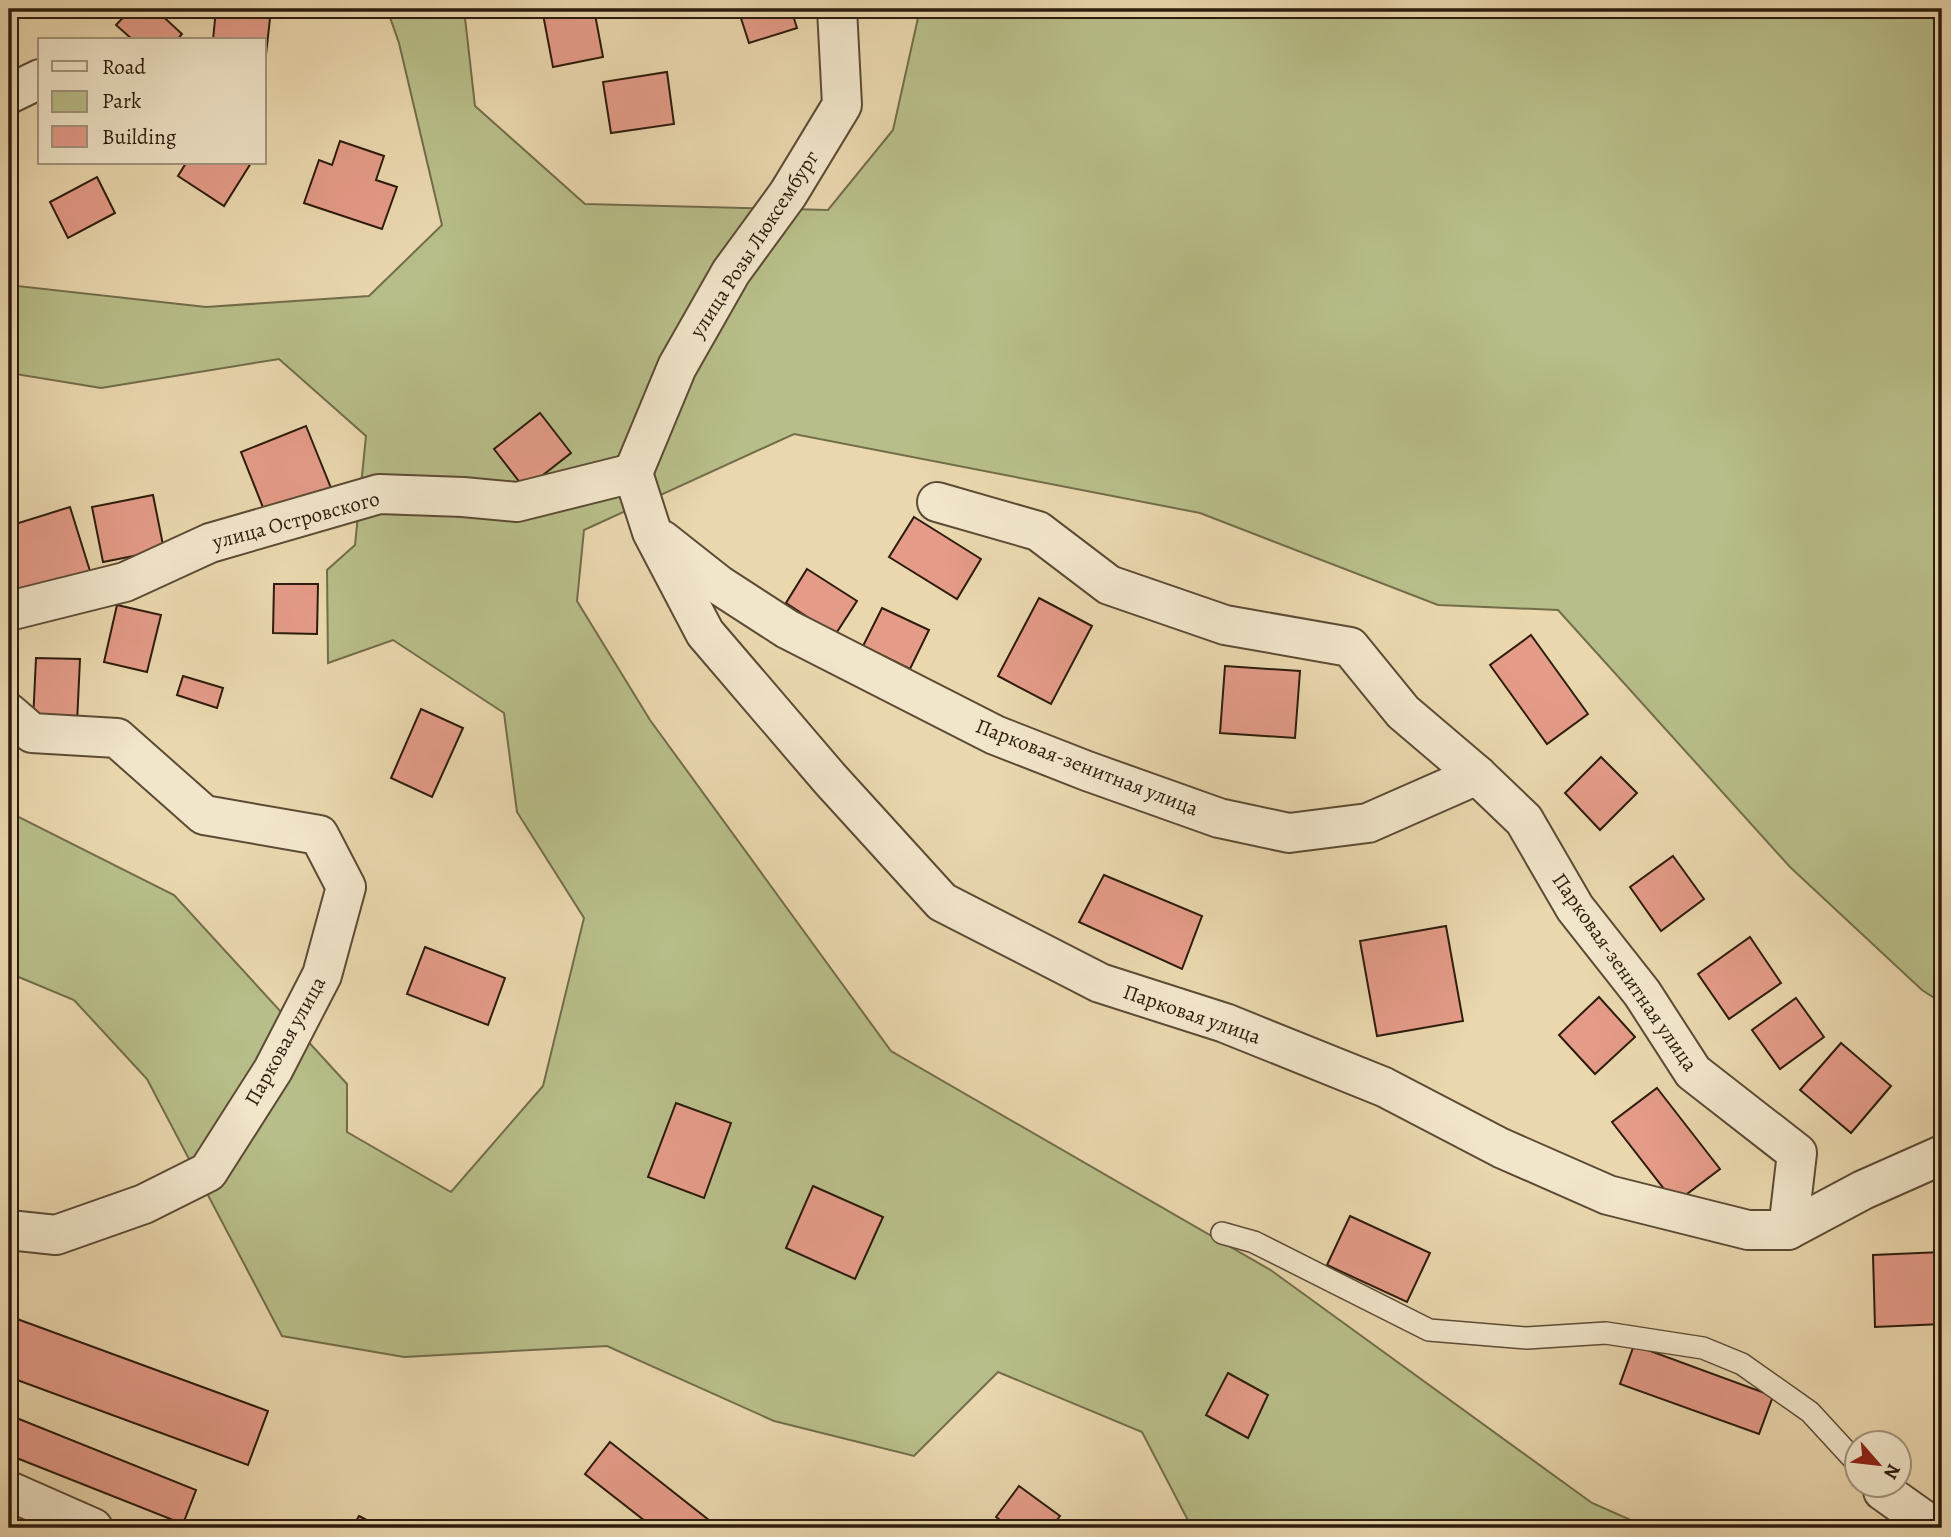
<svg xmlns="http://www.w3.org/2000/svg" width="1951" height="1537" font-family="Alegreya,serif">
  <rect width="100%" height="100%" fill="#ead7ae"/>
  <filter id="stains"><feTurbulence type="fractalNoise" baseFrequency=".00286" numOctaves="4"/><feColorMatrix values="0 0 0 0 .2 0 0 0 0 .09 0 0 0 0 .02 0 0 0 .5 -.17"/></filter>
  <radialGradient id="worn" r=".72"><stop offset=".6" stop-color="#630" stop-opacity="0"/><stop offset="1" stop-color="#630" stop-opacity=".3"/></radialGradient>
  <!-- green -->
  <path fill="#b8be89" stroke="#726d4a" stroke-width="2" d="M 387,9 L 464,9 L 475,106 L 585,204 L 828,210 L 893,130 L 920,9 L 1942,9 L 1942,1003 L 1922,990 L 1790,867 L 1558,610 L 1438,605 L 1200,513 L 794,434 L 584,530 L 577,601 L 650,720 L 891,1051 L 1272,1271 L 1592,1503 L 1649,1528 L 1192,1528 L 1142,1432 L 998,1372 L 914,1456 L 774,1421 L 607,1346 L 404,1357 L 282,1336 L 147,1079 L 74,1000 L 9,973 L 9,812 L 174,895 L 347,1084 L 347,1132 L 451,1192 L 543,1086 L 584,918 L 517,812 L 504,713 L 393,640 L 328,663 L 327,570 L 355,545 L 366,436 L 279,359 L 101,388 L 9,373 L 9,285 L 206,307 L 369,296 L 442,225 L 399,43 Z"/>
  <!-- building -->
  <g fill="#e49b88" stroke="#2d1c0c" stroke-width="2">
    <path d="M 131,9 L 155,9 L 182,34 L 177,40 L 133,40 L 116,25 Z"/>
    <path d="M 216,9 L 271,9 L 265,64 L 264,40 L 213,40 Z"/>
    <path d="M 542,9 L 594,9 L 603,57 L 553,67 Z"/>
    <path d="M 738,9 L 791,9 L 797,28 L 749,43 Z"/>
    <path d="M 667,72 L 674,124 L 611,133 L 603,82 Z"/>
    <path d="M 340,141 L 384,156 L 376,180 L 397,187 L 382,229 L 304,203 L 319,160 L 332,165 Z"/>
    <path d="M 186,163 L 251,163 L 224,206 L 178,176 Z"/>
    <path d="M 97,177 L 115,213 L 68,238 L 50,202 Z"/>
    <path d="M 540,413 L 571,453 L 525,489 L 494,449 Z"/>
    <path d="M 306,426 L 331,488 L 266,515 L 241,452 Z"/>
    <path d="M 153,495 L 164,550 L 103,562 L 92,507 Z"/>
    <path d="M 70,507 L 90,571 L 14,595 L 9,578 L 9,526 Z"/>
    <path d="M 914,517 L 981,559 L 957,599 L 889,557 Z"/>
    <path d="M 807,569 L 857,601 L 835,635 L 786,603 Z"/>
    <path d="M 274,584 L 318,584 L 317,634 L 273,633 Z"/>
    <path d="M 1039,598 L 1092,626 L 1051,704 L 998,676 Z"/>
    <path d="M 117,605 L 161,615 L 147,672 L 104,662 Z"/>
    <path d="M 882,608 L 929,630 L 910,669 L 863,646 Z"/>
    <path d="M 1531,635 L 1588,714 L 1547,744 L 1490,665 Z"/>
    <path d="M 36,658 L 80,659 L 77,723 L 33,721 Z"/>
    <path d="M 1225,666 L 1300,671 L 1295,738 L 1220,733 Z"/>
    <path d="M 183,676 L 223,688 L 217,708 L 177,695 Z"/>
    <path d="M 421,709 L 463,728 L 432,797 L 391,778 Z"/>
    <path d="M 1601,757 L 1637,793 L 1600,830 L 1565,793 Z"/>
    <path d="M 1673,856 L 1704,899 L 1661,931 L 1630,887 Z"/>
    <path d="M 1104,875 L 1202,916 L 1182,969 L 1079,922 Z"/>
    <path d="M 1446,926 L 1463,1021 L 1377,1036 L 1360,941 Z"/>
    <path d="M 1750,937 L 1781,983 L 1729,1019 L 1698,974 Z"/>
    <path d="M 425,947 L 505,978 L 488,1025 L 407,994 Z"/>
    <path d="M 1599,997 L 1635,1037 L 1595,1074 L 1559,1035 Z"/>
    <path d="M 1796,998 L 1824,1037 L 1780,1069 L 1752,1030 Z"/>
    <path d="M 1841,1043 L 1891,1086 L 1851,1133 L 1800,1090 Z"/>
    <path d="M 1657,1088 L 1720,1169 L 1675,1203 L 1612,1122 Z"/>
    <path d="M 676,1103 L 731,1123 L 704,1198 L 648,1177 Z"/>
    <path d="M 813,1186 L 883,1217 L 855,1279 L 786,1248 Z"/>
    <path d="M 1350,1216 L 1430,1253 L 1407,1302 L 1327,1265 Z"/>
    <path d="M 1942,1252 L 1942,1324 L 1875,1327 L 1873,1255 Z"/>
    <path d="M 9,1316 L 268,1411 L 248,1465 L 9,1377 Z"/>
    <path d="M 1634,1345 L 1773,1396 L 1759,1434 L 1620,1384 Z"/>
    <path d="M 1228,1373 L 1268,1395 L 1248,1438 L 1206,1415 Z"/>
    <path d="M 9,1415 L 196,1490 L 183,1524 L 9,1455 Z"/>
    <path d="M 610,1442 L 719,1528 L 654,1528 L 585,1474 Z"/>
    <path d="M 1019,1486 L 1060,1516 L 1051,1528 L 1011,1528 L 996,1517 Z"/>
    <path d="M 359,1516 L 382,1528 L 352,1528 Z"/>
  </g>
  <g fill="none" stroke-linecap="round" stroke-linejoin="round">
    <defs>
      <path id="service" d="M 1222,1233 L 1254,1242 L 1429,1330 L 1527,1338 L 1606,1333 L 1703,1348 L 1742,1364 L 1810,1412 L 1856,1462"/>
      <g id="minor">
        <path d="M 9,94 L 40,79"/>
        <path d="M 633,473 L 652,532 L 705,633 L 830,779 L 942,902 L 1100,983 L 1225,1023 L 1384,1087 L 1501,1148 L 1608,1195 L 1748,1230 L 1788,1230 L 1863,1190 L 1942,1155"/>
        <path d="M 633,473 L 677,367 L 731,272 L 788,194 L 842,105 L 837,9"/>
        <path d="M 937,502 L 1038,531 L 1109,585 L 1225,625 L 1350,647 L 1403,712 L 1477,775 L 1524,820 L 1575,908 L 1642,993 L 1693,1072 L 1797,1153 L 1788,1230"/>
        <path d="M 662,540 L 719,585 L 787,629 L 995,735 L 1087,771 L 1219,818 L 1289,833 L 1368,823 L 1477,775"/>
        <path d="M 9,611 L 125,582 L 210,543 L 379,494 L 463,497 L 517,502 L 633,473"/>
        <path d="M 9,713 L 32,733 L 117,738 L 204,815 L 319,835 L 346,887 L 322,975 L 273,1070 L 208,1172 L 144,1204 L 56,1235 L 9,1230"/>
        <path d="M 9,1491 L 93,1528"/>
        <path d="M 1883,1491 L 1935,1528"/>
      </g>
    </defs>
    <!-- service casing -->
    <use href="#service" stroke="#5c4b34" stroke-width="24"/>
    <!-- minor casing -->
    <use href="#minor" stroke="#5c4b34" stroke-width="42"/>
    <!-- service -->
    <use href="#service" stroke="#f1e5ca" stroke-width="21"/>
    <!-- minor -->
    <use href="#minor" stroke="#f1e5ca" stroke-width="38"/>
  </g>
  <g text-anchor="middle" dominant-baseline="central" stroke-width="7" stroke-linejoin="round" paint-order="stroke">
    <!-- street labels -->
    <g font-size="21" fill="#2d1c0c" stroke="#f1e5ca">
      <text transform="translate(754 244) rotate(-57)">улица Розы Люксембург</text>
      <text transform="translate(296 520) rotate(-15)">улица Островского</text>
      <text transform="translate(1087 767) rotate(21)">Парковая-зенитная улица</text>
      <text transform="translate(1625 972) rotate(55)">Парковая-зенитная улица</text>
      <text transform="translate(1192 1014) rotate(19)">Парковая улица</text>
      <text transform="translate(285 1041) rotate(-61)">Парковая улица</text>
    </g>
  </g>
  <!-- margin -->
  <rect width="1951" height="1537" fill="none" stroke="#ead7ae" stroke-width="35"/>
  <rect x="10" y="10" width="1930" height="1516" fill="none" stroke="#2d1c0c" stroke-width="3.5"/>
  <rect x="18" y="18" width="1916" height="1502" fill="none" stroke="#2d1c0c" stroke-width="2"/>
  <!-- legend -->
  <rect x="38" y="38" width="228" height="126" fill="#f1e5ca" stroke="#a3957e" stroke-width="2"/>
  <rect x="52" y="61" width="35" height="10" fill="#f1e5ca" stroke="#a3957e" stroke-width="2"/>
  <text x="102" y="74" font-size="21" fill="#2d1c0c">Road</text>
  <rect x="52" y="91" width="35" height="21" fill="#b8be89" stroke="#a3957e" stroke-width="2"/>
  <text x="102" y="108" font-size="21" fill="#2d1c0c">Park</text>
  <rect x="52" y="126" width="35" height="21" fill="#e49b88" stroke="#a3957e" stroke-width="2"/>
  <text x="102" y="144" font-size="21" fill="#2d1c0c">Building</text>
  <!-- north arrow -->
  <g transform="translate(1878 1464) rotate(118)"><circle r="33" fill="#f1e5ca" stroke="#a3957e" stroke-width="2"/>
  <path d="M0-5L12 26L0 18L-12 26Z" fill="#8f2418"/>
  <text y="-10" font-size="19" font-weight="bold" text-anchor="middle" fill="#2d1c0c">N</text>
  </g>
  <rect width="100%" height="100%" filter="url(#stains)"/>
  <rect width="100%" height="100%" fill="url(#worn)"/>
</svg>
